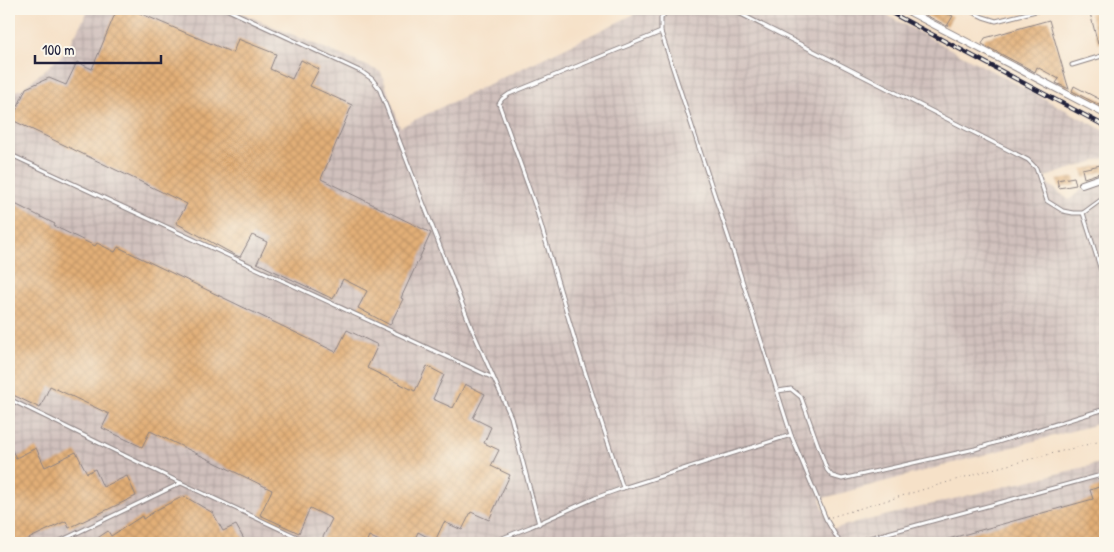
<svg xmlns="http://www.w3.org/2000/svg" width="1114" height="552" font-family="'Patrick Hand',sans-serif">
  <defs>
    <pattern id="industrial-grid" width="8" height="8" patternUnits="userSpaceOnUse" patternTransform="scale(1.25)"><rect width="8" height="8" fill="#d0c0bc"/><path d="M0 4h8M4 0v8" fill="none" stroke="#b2a5a2"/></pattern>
    <pattern id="building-cross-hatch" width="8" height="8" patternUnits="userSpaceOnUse" patternTransform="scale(1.25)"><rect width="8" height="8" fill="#e2af77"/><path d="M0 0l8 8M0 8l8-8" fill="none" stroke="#c29668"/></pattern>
  </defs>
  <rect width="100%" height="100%" fill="#fbf7ec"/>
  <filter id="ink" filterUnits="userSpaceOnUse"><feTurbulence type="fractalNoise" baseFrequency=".02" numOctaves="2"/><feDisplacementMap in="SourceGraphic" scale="10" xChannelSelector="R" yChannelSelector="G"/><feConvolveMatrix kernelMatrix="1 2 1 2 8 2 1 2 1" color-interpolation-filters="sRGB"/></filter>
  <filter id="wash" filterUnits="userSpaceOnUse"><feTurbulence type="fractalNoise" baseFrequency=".0096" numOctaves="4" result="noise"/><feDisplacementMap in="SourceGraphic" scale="20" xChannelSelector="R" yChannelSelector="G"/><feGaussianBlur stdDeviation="1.12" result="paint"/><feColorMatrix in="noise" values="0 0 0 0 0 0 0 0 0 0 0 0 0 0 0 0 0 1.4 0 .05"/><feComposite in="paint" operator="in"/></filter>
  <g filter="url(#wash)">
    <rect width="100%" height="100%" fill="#f6e1c8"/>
    <!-- industrial -->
    <path fill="url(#industrial-grid)" d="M 89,9 L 232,9 L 381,72 L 400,127 L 645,9 L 875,9 L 1105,131 L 1105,158 L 1045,177 L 1048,184 L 1069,200 L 1081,190 L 1105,183 L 1105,422 L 820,499 L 831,529 L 1105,462 L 1105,543 L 9,543 L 9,93 L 22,89 L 65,53 Z"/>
    <g id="blocks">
      <!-- building -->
      <g fill="url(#building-cross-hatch)">
        <path d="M 117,9 L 130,9 L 233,53 L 238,39 L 276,54 L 270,69 L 292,79 L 301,60 L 319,69 L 310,86 L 352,105 L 321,179 L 431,233 L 401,298 L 403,299 L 390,325 L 358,308 L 367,291 L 343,279 L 333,299 L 257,263 L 267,242 L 252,235 L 240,257 L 235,255 L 176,223 L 187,204 L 12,120 L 26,88 L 49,78 L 66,85 L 77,62 L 92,69 Z"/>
        <path d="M 914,9 L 937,9 L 953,16 L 947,26 Z"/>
        <path d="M 1105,9 L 1105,42 L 1098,44 L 1090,13 Z"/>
        <path d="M 1049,20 L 1067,83 L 1069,89 L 1056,83 L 1059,79 L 1037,67 L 1035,72 L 982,44 L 985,38 Z"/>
        <path d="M 1074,86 L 1105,102 L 1105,108 L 1072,91 Z"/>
        <path d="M 1105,164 L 1105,171 L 1084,178 L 1082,169 Z"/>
        <path d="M 1074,177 L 1076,185 L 1059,188 L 1057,180 Z"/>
        <path d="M 9,201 L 55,224 L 54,226 L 95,246 L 97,243 L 115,252 L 118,247 L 336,352 L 347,330 L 378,345 L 367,368 L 415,391 L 427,366 L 444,375 L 433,399 L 453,408 L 465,384 L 485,394 L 473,418 L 491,427 L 484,443 L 499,450 L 491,466 L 510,475 L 489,520 L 471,512 L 462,530 L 444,522 L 435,541 L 418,532 L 413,543 L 383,543 L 369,536 L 366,543 L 320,543 L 332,519 L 310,508 L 299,533 L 260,515 L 272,490 L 150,431 L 142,447 L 102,428 L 109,414 L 50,386 L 40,408 L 9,393 Z"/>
        <path d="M 9,445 L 16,458 L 36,448 L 45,467 L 76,452 L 87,473 L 95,469 L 103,487 L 127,476 L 136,496 L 69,528 L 66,521 L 20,543 L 11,543 L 9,539 Z"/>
        <path d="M 1105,485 L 1105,543 L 941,543 L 941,541 L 1093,499 L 1090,490 Z"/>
        <path d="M 184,496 L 213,513 L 223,531 L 236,525 L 246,543 L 90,543 L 108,531 L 111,536 L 142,516 L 143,519 L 158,509 Z"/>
      </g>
    </g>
  </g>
  <g filter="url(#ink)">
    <use href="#blocks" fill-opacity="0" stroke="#8c8282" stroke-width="1"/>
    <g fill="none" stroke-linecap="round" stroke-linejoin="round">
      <defs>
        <g id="lane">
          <path d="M 226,9 L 362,72 L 372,79 L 379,88 L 471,327 L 511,417 L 539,524"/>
          <path d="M 669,9 L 661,18 L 661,32 L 731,245 L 791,435"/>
          <path d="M 731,9 L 1028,160 L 1036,168 L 1047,201 L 1063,211 L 1073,213 L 1083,213 L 1105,197"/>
          <path d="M 966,9 L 983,17 L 996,21 L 1044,9"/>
          <path d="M 1072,65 L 1105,55"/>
          <path d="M 9,154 L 493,378"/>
          <path d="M 1083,213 L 1105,283"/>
          <path d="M 778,391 L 791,389 L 801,397 L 827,470 L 832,476 L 842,479 L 975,449 L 1105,409"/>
          <path d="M 9,399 L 181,483 L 310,543"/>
          <path d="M 623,488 L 576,344 L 536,208 L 499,104 L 502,99 L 509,94 L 661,32"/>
          <path d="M 56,543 L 181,483"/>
          <path d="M 490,543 L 530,527 L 595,498 L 623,488 L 791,435 L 826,519 L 840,543"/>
          <path d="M 851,543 L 1105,474"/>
        </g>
        <g id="street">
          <path d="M 904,9 L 1105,114"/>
          <path d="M 1082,184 L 1105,176"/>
        </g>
      </defs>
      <!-- lane casing -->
      <use href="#lane" stroke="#8c8282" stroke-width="5"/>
      <!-- street casing -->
      <use href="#street" stroke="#8c8282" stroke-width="8"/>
      <!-- path -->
      <path stroke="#8c8282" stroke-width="1" stroke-dasharray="1 4" stroke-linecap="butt" d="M 831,517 L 992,469 L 1105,440"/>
      <!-- lane -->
      <use href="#lane" stroke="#fff" stroke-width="3"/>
      <!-- street -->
      <use href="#street" stroke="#fff" stroke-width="6"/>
      <defs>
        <path id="rail" d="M 884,9 L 1105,126"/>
      </defs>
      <!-- rail casing -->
      <use href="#rail" stroke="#22223b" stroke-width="4.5"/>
      <!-- rail -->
      <use href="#rail" stroke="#fbf7ec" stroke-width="2.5" stroke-dasharray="8" stroke-linecap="butt"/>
    </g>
  </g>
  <!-- margin -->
  <rect width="1114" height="552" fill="none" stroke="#fbf7ec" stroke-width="30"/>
  <!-- scale -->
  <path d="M35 55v8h126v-8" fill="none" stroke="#22223b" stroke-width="2.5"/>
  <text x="42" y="55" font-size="15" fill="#22223b" stroke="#fbf7ec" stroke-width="4" paint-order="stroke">100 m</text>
</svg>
